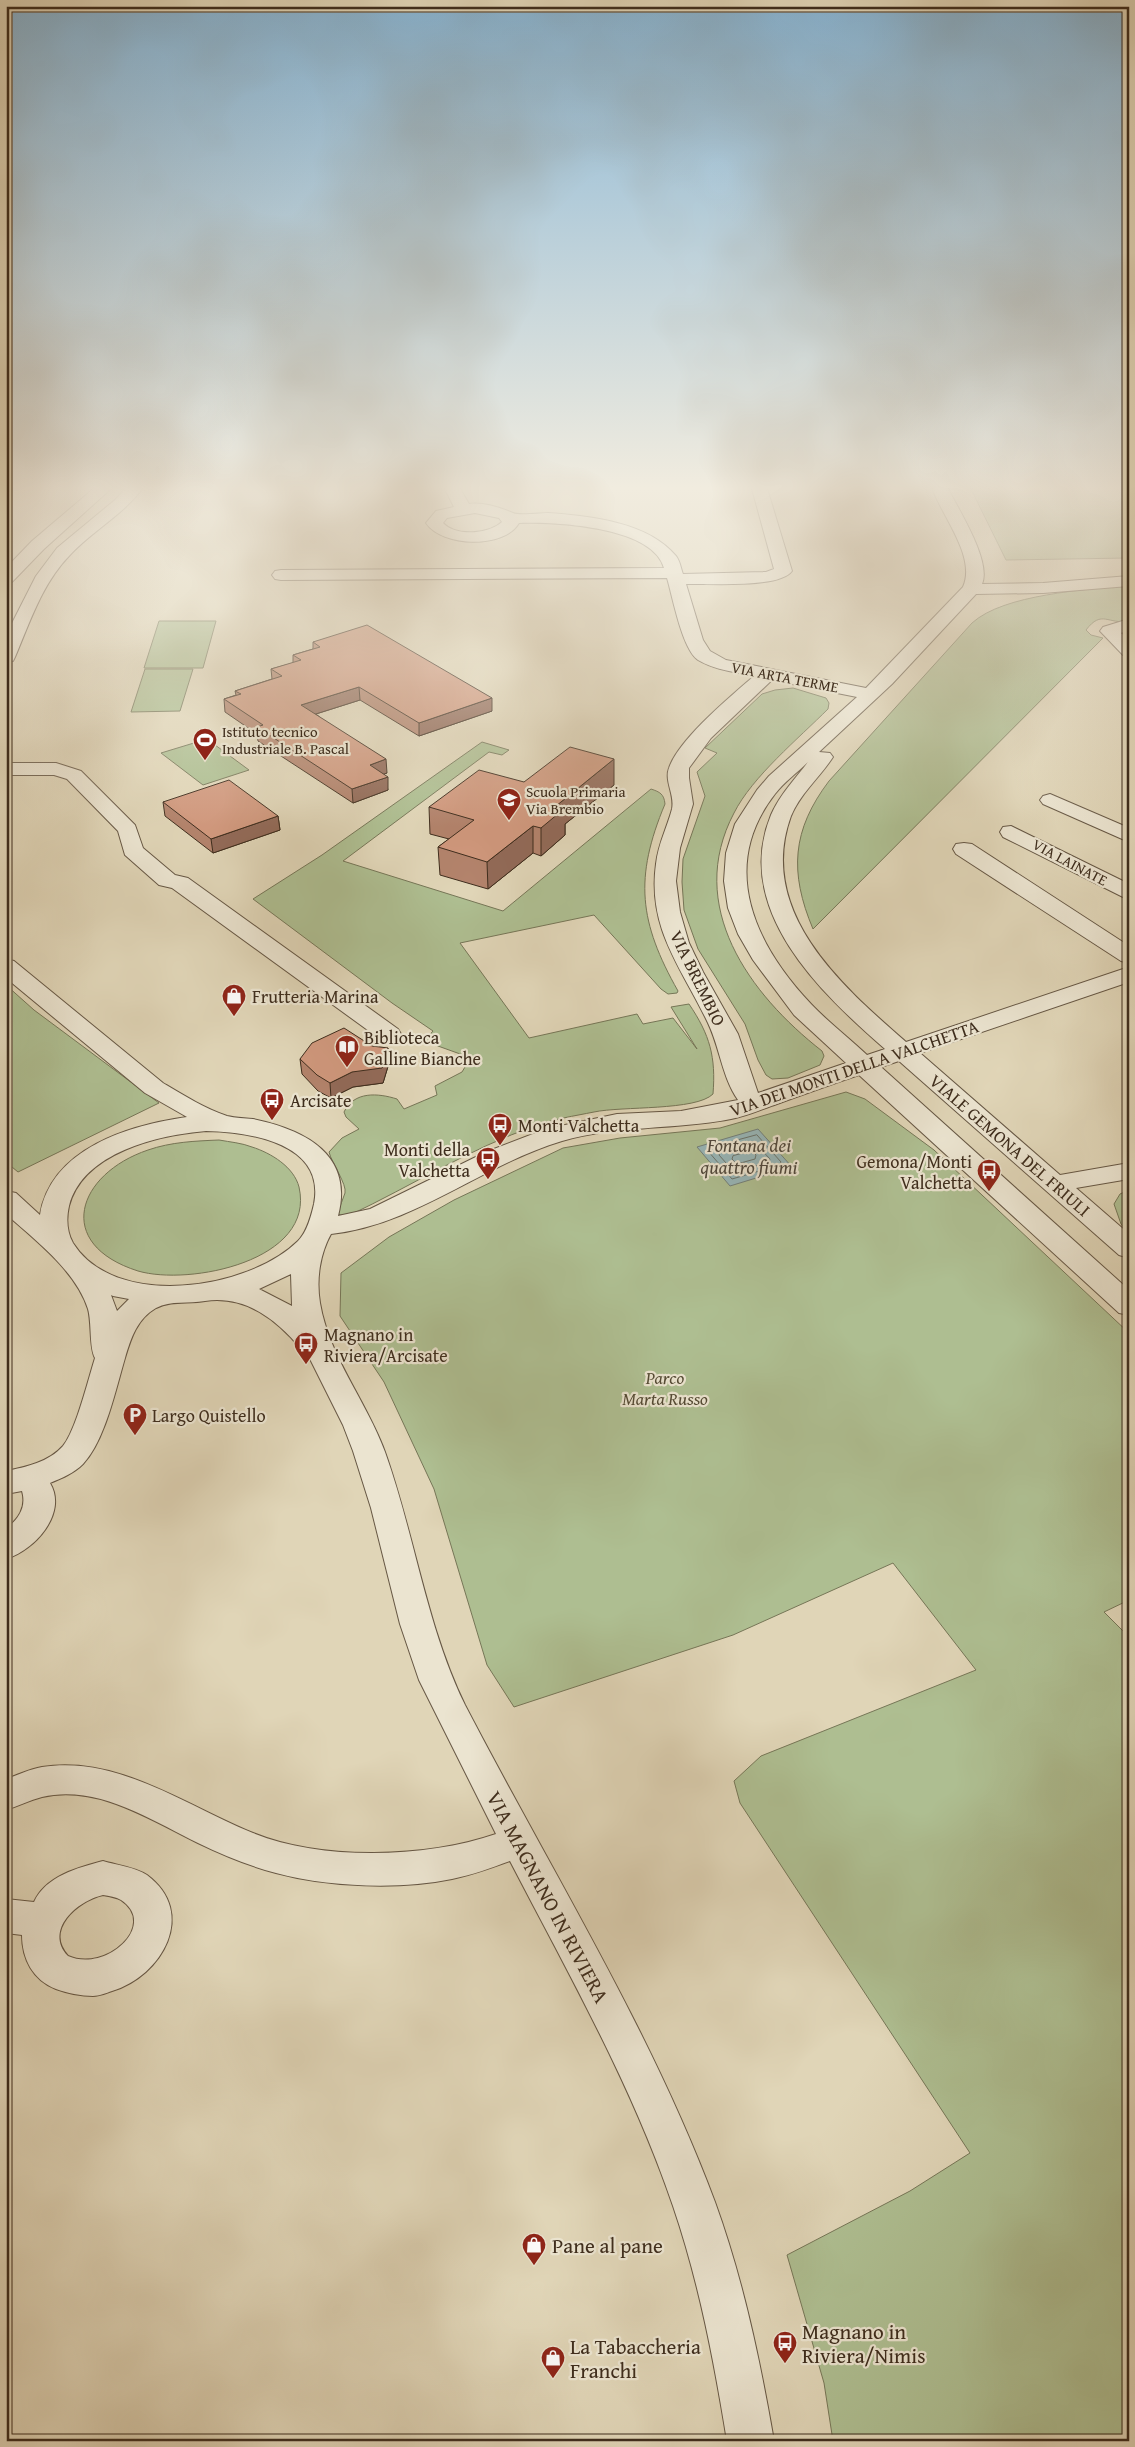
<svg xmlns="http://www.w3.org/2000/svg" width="1135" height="2447" font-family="'Gentium Book Plus',serif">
  <rect width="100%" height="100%" fill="#e0d5b7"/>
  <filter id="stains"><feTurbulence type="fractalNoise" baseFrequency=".004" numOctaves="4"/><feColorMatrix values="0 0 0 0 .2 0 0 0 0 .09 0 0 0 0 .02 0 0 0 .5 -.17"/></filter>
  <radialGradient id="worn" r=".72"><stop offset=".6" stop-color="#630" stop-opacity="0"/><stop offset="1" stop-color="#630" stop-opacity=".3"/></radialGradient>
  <!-- green -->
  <g fill="#aebe91" stroke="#767657">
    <path d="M 969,485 L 1115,485 L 1129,505 L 1129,558 L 1006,560 Z"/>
    <path d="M 1129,585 L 1129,621 C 1108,625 1102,609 1086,630 L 1091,635 L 1103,638 L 813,929 C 789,872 792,830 829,781 L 972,623 C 1004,594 1086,590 1129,585 Z"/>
    <path d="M 159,621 L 216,621 L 203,668 L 144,668 Z"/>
    <path d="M 145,669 L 193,669 L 180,711 L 131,712 Z"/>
    <path d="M 793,688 L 826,698 L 829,703 L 828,709 C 799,738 752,777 734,813 C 685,906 749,994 822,1051 L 824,1056 L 820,1065 L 788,1078 L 772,1079 L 766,1075 L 758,1060 L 745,1024 L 698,949 L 684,910 L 682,882 L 683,859 L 705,796 L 697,772 L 717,753 L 705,748 L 762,694 L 775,690 Z"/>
    <path d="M 207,739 L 249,770 L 203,785 L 161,753 Z"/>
    <path d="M 482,742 L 509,750 L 502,755 L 489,752 L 343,861 L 503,911 L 651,789 C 660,792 664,794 665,804 C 634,878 639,922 678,991 L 677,993 L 668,994 L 661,989 L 594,915 L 460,943 L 529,1038 L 637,1014 L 643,1024 L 673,1018 L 697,1049 L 671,1007 L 689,1004 C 710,1035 716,1057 713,1094 C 696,1111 622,1106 594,1112 C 574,1116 554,1119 535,1126 C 471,1148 411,1186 350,1215 L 339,1215 L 338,1212 C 340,1206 343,1199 345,1193 C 347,1184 332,1164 329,1152 L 342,1138 L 359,1129 L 346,1117 L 344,1112 C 354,1091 378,1093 397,1099 L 404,1109 L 437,1095 L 435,1086 L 462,1072 L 465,1067 L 463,1055 L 424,1041 L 433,1031 L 392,1003 L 253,899 L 322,855 Z"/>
    <path d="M 6,985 L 34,1010 L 159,1103 L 18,1172 L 6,1162 Z"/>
    <path d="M 846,1092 L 865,1099 L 934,1150 L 1129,1333 L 1129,1600 L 1104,1612 L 1129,1637 L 1129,2441 L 833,2441 L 824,2383 L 787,2255 L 910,2191 L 970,2153 L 740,1803 L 734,1781 L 761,1756 L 976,1670 L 893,1563 L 733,1635 L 514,1707 L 487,1665 L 434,1489 L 384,1382 L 340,1316 L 341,1273 L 389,1237 L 454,1200 L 563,1148 L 620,1138 L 720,1128 Z"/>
    <path d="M 219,1140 C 230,1142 242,1143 252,1147 C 271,1153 294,1167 299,1187 C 316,1261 189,1286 138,1271 C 53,1244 77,1174 148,1150 C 171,1142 195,1141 219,1140 Z"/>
    <path d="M 1129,1190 L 1129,1234 L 1121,1224 L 1114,1204 L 1120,1194 Z"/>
  </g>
  <!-- water -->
  <path fill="#97b6b8" stroke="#737f7a" d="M 758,1129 L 792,1167 L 730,1186 L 697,1147 Z"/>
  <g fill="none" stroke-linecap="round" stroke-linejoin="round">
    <!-- shore -->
    <g stroke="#6a726a" stroke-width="1">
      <path d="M 757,1135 L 781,1162 L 780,1165 L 732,1179 L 708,1151 L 709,1148 Z"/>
      <path d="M 754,1142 L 770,1159 L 769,1162 L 734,1172 L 719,1155 L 720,1152 Z"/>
      <path d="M 752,1151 L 756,1155 L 755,1159 L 737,1164 L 732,1159 L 733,1156 Z"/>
    </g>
    <defs>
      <g id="street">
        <path d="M 98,485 L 115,485 L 44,549 L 12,582 L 6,583 L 6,568 L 32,541 Z"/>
        <path d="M 129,485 L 145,485 C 125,514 93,530 69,556 C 42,584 30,622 15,657 L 13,661 L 6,662 L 6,635 L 36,576 L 57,548 L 115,500 Z"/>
        <path d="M 443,485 L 458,485 L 469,504 C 483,502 501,508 513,513 C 519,516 540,513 548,513 C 590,516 648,522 676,556 C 680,561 681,569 683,574 L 766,572 L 774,569 L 751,485 L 766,485 L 792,571 C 779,589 708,583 686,584 L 703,640 L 710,651 L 726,660 L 866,688 L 963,587 C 977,556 940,514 931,485 L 946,485 C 957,507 992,561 982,584 L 1043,583 L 1129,576 L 1129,586 L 1043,593 L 976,594 L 892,684 L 819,752 L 830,753 L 833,757 C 820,777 800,794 791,816 C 756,912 842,986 906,1042 L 1129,967 L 1129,982 L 920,1053 L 1060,1175 L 1129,1163 L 1129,1179 L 1076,1188 L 1129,1234 L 1129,1258 L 1119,1255 L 899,1061 L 881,1067 L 1129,1290 L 1129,1315 L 1119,1313 L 859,1075 C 832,1084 805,1094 777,1104 C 762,1109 748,1116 731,1119 C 675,1130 617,1125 562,1141 C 482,1165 415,1225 331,1234 C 320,1254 316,1279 320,1303 C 329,1357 367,1402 385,1452 C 415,1536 426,1625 465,1705 C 550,1869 650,2028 715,2202 C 743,2279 760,2360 774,2441 L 727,2441 C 714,2361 699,2282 673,2206 C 632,2085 568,1973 510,1861 C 491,1868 472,1875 452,1879 C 399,1890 328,1887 276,1873 C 249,1866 223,1855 198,1843 C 151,1820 97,1784 42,1797 C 30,1800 18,1806 6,1810 L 6,1779 C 18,1775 30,1769 42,1767 C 118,1755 186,1806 253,1833 C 322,1861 426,1858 496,1834 L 419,1680 L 400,1624 L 371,1508 L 353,1451 L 343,1425 L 306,1351 L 302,1350 C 277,1320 246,1295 205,1301 C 189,1304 171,1300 156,1308 C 137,1319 131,1338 125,1358 C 116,1388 105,1441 83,1464 C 74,1473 62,1478 50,1483 C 68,1513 35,1550 6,1559 L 6,1529 C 18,1519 27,1508 22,1491 L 6,1494 L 6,1471 C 26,1467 49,1462 63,1446 C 76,1430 88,1380 95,1358 C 89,1348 92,1323 88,1309 C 76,1271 35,1240 6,1214 L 6,1191 L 16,1193 L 40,1215 C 51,1148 130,1125 187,1117 L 145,1093 L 6,978 L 6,959 L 14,961 L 163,1083 C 183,1095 204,1108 227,1116 C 235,1118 245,1118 253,1119 C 306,1130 354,1155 338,1216 L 370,1209 L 486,1152 L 546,1129 L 617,1114 L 681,1111 L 738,1100 C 722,1077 720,1048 708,1023 C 682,968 647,929 656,864 C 658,844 667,828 672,809 C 675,795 664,781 669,768 C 679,739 730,697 754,676 C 735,672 715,670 698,660 C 682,649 673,598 667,578 L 281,580 L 275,579 L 272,575 L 275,571 L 281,570 L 664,568 C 652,526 554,522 519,523 C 504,549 442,547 426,523 L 436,511 L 454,507 ZM 475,513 L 499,518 L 502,522 C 489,534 456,537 443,523 L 447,518 ZM 772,680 L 857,697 L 769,776 L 757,790 L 735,824 L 726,853 L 724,881 L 728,908 L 738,934 L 753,960 L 794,1015 L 846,1063 L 758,1093 L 738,1034 L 703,972 L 689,943 L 680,912 L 676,881 L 680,848 L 693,804 L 689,778 L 689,768 L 711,738 ZM 808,762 C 795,779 779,796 771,815 C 732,910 821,993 885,1049 L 867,1055 C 849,1038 828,1022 811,1004 C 755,945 718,867 775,794 C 784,782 797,773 808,762 ZM 206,1131 C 250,1132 326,1143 314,1204 C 311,1217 307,1232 298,1241 C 248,1290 115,1310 73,1243 C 67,1232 66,1219 69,1206 C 83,1152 159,1135 206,1131 ZM 291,1274 L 292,1306 L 259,1289 ZM 111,1295 L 113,1296 L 129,1299 L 117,1311 Z"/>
        <path d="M 1129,619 L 1129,630 L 1121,633 L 1129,640 L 1129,656 L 1123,655 L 1100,631 L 1103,627 Z"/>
        <path d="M 6,763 L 56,763 L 81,771 L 135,825 L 143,848 L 175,875 L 188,878 L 398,1029 L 401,1034 L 398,1039 L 389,1041 L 380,1039 L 172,888 L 159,885 L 125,855 L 118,831 L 67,779 L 54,775 L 6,775 Z"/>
        <path d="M 1050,794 L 1129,828 L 1129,842 L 1043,804 L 1040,800 L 1043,796 Z"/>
        <path d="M 1011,826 L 1129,884 L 1129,900 L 1003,837 L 1000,832 L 1003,827 Z"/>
        <path d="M 964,843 L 972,844 L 1129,946 L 1129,963 L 1121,961 L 956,854 L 953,849 L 956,844 Z"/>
        <path d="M 103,1861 C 116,1865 135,1867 147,1875 C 198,1913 162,1976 112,1991 C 106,1993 99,1996 93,1996 C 81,1996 67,1993 56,1989 C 33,1980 22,1959 22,1935 L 6,1933 L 6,1899 L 34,1902 C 46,1876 77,1868 103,1861 ZM 103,1895 C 109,1896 116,1897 121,1900 C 159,1925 106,1973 68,1956 C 44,1930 77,1901 103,1895 Z"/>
      </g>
    </defs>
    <!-- street casing -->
    <use href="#street" stroke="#665744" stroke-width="2"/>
    <!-- street -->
    <use href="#street" fill="#ebe4d0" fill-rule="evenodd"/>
  </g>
  <!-- wall -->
  <g fill="#b3836c" stroke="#3e2d1d">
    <path d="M 313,642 L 492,711 L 419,736 L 360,700 L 316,714 L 387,773 L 384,774 L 388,790 L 353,803 L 258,741 L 257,734 L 225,712 L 224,699 L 236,695 L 235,691 L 272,679 L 271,669 L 293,663 L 293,655 L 313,649 Z"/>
    <path d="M 614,785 L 565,824 L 565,835 L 541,856 L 533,853 L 488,889 L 440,875 L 438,847 L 449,839 L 430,834 L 429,807 Z"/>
    <path d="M 163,802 L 278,816 L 280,830 L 213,853 L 165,816 Z"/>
    <path d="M 300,1059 L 389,1063 L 383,1083 L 353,1087 L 331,1098 L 318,1091 L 302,1074 Z"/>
  </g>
  <!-- shaded-wall -->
  <g fill="#926a58" stroke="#3e2d1d">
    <path d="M 359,687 L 360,700 L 303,718 L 301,705 Z"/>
    <path d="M 492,698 L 492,711 L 419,736 L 419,723 Z"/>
    <path d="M 386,759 L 387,773 L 370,779 L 370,765 Z"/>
    <path d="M 614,759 L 614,785 L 565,824 L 565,835 L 541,856 L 541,828 L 556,806 Z"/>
    <path d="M 388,777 L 388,790 L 353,803 L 352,789 Z"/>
    <path d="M 278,816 L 280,830 L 213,853 L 211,839 Z"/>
    <path d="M 533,826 L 533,853 L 488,889 L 487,862 Z"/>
    <path d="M 388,1048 L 389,1063 L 383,1083 L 353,1087 L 331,1098 L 330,1083 L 352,1072 Z"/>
  </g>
  <!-- building -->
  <g fill="#d0987d" stroke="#3e2d1d">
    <path d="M 367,625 L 492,698 L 419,723 L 359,687 L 301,705 L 386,759 L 370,765 L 388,777 L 352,789 L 257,727 L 263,725 L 224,699 L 241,694 L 235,691 L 282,676 L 271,669 L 301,660 L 293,655 L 320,647 L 313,642 Z"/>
    <path d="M 570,747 L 614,759 L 556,806 L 565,808 L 541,828 L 533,826 L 487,862 L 438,847 L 474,820 L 429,807 L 479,770 L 524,782 Z"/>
    <path d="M 229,780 L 278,816 L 211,839 L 163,802 Z"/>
    <path d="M 344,1028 L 372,1046 L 388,1048 L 382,1068 L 352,1072 L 330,1083 L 317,1075 L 300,1059 L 312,1043 Z"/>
  </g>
  <!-- sky -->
  <linearGradient id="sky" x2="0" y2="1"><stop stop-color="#87b5d5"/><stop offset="0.59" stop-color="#f1ecdf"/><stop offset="1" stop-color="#f1ecdf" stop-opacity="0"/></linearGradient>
  <rect width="1135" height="827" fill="url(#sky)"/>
  <!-- icons -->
  <defs>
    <symbol id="stadium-pin" viewBox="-11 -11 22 30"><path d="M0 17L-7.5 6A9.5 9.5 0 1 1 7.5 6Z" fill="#8f2418" stroke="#ebe4d0"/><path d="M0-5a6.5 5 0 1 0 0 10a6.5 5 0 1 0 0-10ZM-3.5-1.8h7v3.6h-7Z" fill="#fff"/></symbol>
    <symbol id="school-pin" viewBox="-11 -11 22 30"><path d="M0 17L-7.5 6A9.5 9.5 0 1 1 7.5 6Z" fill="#8f2418" stroke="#ebe4d0"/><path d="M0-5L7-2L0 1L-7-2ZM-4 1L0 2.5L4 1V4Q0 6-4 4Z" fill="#fff"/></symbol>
    <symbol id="shop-pin" viewBox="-11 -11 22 30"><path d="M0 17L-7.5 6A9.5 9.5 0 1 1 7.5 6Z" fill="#8f2418" stroke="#ebe4d0"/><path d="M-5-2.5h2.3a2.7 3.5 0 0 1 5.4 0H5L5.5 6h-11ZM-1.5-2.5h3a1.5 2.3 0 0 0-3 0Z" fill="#fff"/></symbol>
    <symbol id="library-pin" viewBox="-11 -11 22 30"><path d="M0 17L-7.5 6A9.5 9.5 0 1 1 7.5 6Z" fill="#8f2418" stroke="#ebe4d0"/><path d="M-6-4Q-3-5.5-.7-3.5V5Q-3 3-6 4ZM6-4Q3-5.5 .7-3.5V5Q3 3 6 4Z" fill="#fff"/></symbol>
    <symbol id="bus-pin" viewBox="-11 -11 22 30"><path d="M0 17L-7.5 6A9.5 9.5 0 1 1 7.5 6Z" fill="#8f2418" stroke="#ebe4d0"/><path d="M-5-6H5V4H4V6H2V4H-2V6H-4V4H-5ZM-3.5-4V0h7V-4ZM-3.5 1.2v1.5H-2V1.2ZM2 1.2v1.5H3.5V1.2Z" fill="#fff"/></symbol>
    <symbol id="parking-pin" viewBox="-11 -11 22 30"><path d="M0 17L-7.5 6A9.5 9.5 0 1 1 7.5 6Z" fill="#8f2418" stroke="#ebe4d0"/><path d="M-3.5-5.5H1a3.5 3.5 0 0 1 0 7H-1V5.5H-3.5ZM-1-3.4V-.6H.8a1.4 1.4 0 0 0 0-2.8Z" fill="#fff"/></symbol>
  </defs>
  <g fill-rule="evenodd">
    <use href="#stadium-pin" x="191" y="726" width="28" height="38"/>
    <use href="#school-pin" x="495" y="786" width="28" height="38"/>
    <use href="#shop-pin" x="220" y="982" width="28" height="38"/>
    <use href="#library-pin" x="333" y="1033" width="28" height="38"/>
    <use href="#bus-pin" x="258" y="1086" width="28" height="38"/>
    <use href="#bus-pin" x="486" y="1111" width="28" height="38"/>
    <use href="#bus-pin" x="474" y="1145" width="28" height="38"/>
    <use href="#bus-pin" x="975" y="1157" width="28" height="38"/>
    <use href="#bus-pin" x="292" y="1330" width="28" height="38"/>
    <use href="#parking-pin" x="121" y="1401" width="28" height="38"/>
    <use href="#shop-pin" x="520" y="2231" width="28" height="38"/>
    <use href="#bus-pin" x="771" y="2329" width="28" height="38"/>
    <use href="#shop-pin" x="539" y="2344" width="28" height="38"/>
  </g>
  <g text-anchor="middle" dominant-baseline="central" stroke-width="4.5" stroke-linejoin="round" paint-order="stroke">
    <!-- far-street labels -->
    <g font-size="15" fill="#3e2d1d" stroke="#ebe4d0">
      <text transform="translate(785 677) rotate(11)">VIA ARTA TERME</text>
      <text transform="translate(1070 862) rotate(28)">VIA LAINATE</text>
    </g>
    <!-- far-poi labels -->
    <g font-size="15" fill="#3e2d1d" stroke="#ebe4d0" text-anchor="start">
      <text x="222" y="731">Istituto tecnico<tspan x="222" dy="17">Industriale B. Pascal</tspan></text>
      <text x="526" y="791">Scuola Primaria<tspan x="526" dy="17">Via Brembio</tspan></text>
    </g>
    <!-- street labels -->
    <g font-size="18" fill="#3e2d1d" stroke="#ebe4d0">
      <text transform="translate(698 978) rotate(64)">VIA BREMBIO</text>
      <text transform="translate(854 1068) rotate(-19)">VIA DEI MONTI DELLA VALCHETTA</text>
      <text transform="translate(1010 1145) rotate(41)">VIALE GEMONA DEL FRIULI</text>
    </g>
    <!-- poi labels -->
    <g font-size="18" fill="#3e2d1d" stroke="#ebe4d0" text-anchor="start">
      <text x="252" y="996">Frutteria Marina</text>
      <text x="364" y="1037">Biblioteca<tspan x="364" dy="21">Galline Bianche</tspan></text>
      <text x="290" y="1100">Arcisate</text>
      <text x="518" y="1125">Monti Valchetta</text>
      <text x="470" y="1149" text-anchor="end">Monti della<tspan x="470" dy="21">Valchetta</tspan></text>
      <text x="972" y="1161" text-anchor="end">Gemona/Monti<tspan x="972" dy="21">Valchetta</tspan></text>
      <text x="324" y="1334">Magnano in<tspan x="324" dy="21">Riviera/Arcisate</tspan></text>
      <text x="152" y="1415">Largo Quistello</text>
    </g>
    <!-- park labels -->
    <g font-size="18" font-style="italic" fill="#544a34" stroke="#ebe4d0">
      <text x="665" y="1377">Parco<tspan x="665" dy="21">Marta Russo</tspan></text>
    </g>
    <!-- water labels -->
    <g font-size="19" font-style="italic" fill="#50483c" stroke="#ebe4d0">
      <text x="749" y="1145">Fontana dei<tspan x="749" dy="22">quattro fiumi</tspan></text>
    </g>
    <!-- near-street labels -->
    <g font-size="21" fill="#3e2d1d" stroke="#ebe4d0">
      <text transform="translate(548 1897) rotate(62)">VIA MAGNANO IN RIVIERA</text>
    </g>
    <!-- near-poi labels -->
    <g font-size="21" fill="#3e2d1d" stroke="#ebe4d0" text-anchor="start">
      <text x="552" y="2245">Pane al pane</text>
      <text x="802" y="2331">Magnano in<tspan x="802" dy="24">Riviera/Nimis</tspan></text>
      <text x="570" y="2346">La Tabaccheria<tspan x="570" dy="24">Franchi</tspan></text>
    </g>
  </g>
  <!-- margin -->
  <rect width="1135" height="2447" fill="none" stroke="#e0d5b7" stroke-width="25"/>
  <rect x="8" y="8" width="1120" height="2432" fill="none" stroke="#3e2d1d" stroke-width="2.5"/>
  <rect x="12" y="12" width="1110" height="2422" fill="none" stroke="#3e2d1d"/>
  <rect width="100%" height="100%" filter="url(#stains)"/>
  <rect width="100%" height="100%" fill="url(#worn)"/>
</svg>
